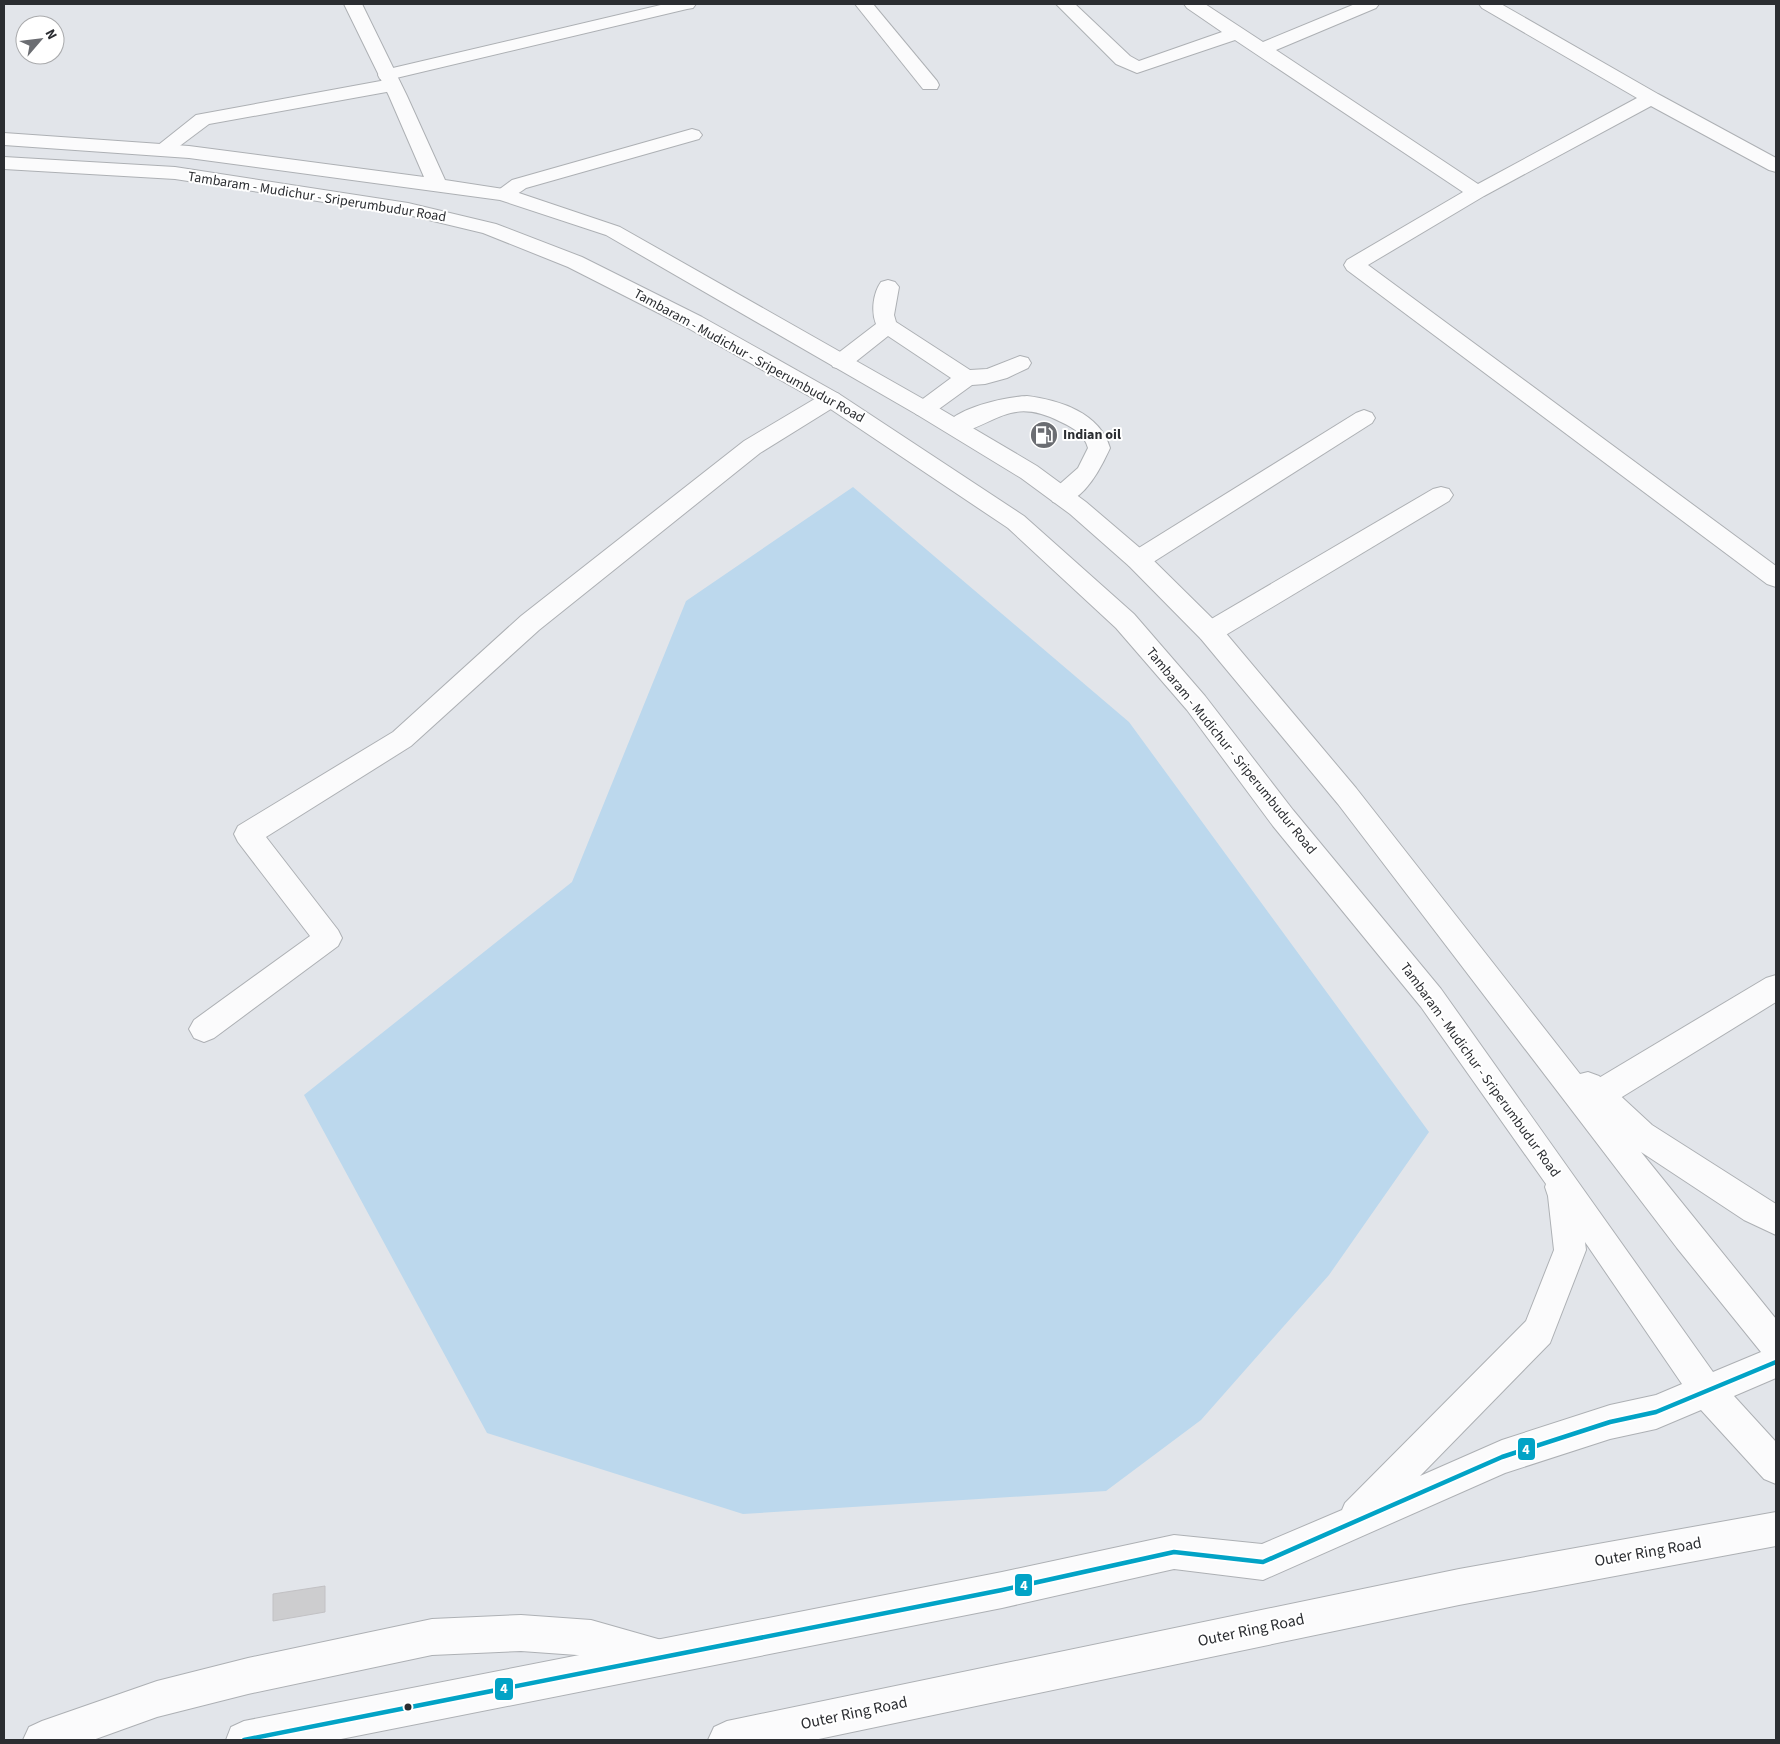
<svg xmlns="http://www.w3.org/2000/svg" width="1780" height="1744" font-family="'Source Sans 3',sans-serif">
  <rect width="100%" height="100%" fill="#e2e5ea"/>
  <!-- water -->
  <path fill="#bcd8ed" d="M 853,487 L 1129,722 L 1429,1132 L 1329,1275 L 1201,1420 L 1106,1491 L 743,1514 L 487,1433 L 304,1095 L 572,882 L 686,601 Z"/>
  <!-- building -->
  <path fill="#cdcdcf" stroke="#c2c1c4" d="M 325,1586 L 325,1612 L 273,1621 L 273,1594 Z"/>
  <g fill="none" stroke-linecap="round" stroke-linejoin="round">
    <defs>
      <g id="minor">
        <path d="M 665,4 L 696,4 L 693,8 L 687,9 L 392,79 L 399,81 L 401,85 L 399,89 L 392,91 L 209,124 L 169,154 L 155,154 L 152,150 L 196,115 L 386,80 L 380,79 L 378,75 L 380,71 Z"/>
        <path d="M 855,4 L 873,4 L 937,81 L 939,85 L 937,89 L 923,89 Z"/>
        <path d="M 1056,4 L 1075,4 L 1130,56 L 1139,61 L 1222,32 L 1187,8 L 1184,4 L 1205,4 L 1263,42 L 1355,4 L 1379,4 L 1376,8 L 1276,50 L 1478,184 L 1637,98 L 1482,8 L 1479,4 L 1501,4 L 1658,94 L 1776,158 L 1776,172 L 1769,170 L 1651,106 L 1484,196 L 1368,265 L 1776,566 L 1776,587 L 1767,584 L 1347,270 L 1344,265 L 1347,260 L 1463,192 L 1235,40 L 1137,73 L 1116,64 Z"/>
        <path d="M 692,129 L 699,131 L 702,135 L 699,139 L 526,188 C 516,195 508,201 496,198 L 493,194 L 512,180 Z"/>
        <path d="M 888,280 L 895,282 L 899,287 L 894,315 L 896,322 L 970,370 L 987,369 L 1020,356 L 1028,358 L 1031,363 L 1028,368 L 1007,378 L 985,384 L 972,385 L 932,414 L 924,417 L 916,414 L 913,409 L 916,404 L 951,378 L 888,336 L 849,367 L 841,369 L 833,367 L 830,362 L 833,357 L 876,324 C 871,312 873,293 881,282 Z"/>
        <path d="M 831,391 L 839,394 L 842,399 L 839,404 L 760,453 L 539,630 L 411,746 L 266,837 L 338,930 L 342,938 L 338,946 L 214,1038 L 204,1042 L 194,1038 L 189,1029 L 194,1020 L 310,936 L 238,842 L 234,834 L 238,826 L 393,732 L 521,616 L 744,441 L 823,394 Z"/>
        <path d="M 1027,396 C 1060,400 1100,413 1110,448 C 1101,468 1080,510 1053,502 L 1049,496 L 1053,490 L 1078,468 L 1088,448 C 1084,434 1074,428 1061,422 C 1012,397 999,422 955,435 L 947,432 L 944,427 C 955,408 1005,397 1027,396 Z"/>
        <path d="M 1364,410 L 1372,413 L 1375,418 L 1372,423 L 1147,566 L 1138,569 L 1129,566 L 1126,560 L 1129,554 L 1356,413 Z"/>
        <path d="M 1441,487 L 1449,489 L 1453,495 L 1449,501 L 1219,639 L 1210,641 L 1201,639 L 1198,632 L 1201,625 L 1433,489 Z"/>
        <path d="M 1776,975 L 1776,1002 L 1609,1105 L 1598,1109 L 1587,1105 L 1583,1095 L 1587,1085 L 1766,978 Z"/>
        <path d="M 521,1615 L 591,1620 L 672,1643 L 677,1656 L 672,1669 L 659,1674 L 591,1656 L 521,1651 L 432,1655 L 248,1694 L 157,1717 L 93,1740 L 23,1740 L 29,1727 L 42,1721 L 157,1681 L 248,1658 L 432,1619 Z"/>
      </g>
      <path id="major" d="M 344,4 L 362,4 L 407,96 L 445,180 L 510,190 L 620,227 L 932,404 L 1037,466 L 1086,502 L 1147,554 L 1219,625 L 1356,788 L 1580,1074 L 1588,1072 L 1599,1076 L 1652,1125 L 1776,1204 L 1776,1235 L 1744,1220 L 1641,1152 L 1776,1319 L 1776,1378 L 1734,1396 L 1776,1442 L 1776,1484 L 1764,1479 L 1701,1410 L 1656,1429 L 1610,1439 L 1505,1473 L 1263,1580 L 1174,1569 L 1002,1608 L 336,1740 L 226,1740 L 231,1727 L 244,1721 L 1002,1572 L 1174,1535 L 1262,1544 L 1342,1510 L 1345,1503 L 1526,1321 L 1554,1250 L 1548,1196 L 1545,1187 L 1546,1184 L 1421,1007 L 1273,826 L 1187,710 L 1116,628 L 1008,528 L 823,404 L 686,327 L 568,267 L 483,233 L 408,215 L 175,179 L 4,169 L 4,157 L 175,167 L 408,203 L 496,224 L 582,257 L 702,317 L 839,394 L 1024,516 L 1134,614 L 1205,696 L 1293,810 L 1441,989 L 1713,1372 L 1761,1352 L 1677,1248 L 1338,804 L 1201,639 L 1129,566 L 1070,514 L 1021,478 L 916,414 L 606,235 L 500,200 L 189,158 L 4,145 L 4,133 L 189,146 L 424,177 L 389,96 ZM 1585,1242 L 1682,1384 L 1656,1395 L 1610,1405 L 1502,1440 L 1420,1476 L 1550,1343 L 1586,1250 Z"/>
      <path id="highway" d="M 1776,1512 L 1776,1546 L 1459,1605 L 814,1740 L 708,1740 L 714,1727 L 727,1721 L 1459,1569 Z"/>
    </defs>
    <!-- minor casing -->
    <use href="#minor" stroke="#adb0b4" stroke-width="2"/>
    <!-- major casing -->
    <use href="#major" stroke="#adb0b4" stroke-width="2"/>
    <!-- highway casing -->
    <use href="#highway" stroke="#adb0b4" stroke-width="2"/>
    <!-- minor -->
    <use href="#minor" fill="#fbfbfc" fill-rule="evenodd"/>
    <!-- major -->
    <use href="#major" fill="#fbfbfc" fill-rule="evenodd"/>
    <!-- highway -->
    <use href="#highway" fill="#fbfbfc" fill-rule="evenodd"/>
    <defs>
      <path id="bus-1" d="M 244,1740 L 1002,1590 L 1174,1552 L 1263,1562 L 1502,1457 L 1610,1422 L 1656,1412 L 1776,1362"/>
    </defs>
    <!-- bus-1 casing -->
    <use href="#bus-1" stroke="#fff" stroke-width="8"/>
    <!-- bus-1 -->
    <use href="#bus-1" stroke="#02a3c6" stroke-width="4.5"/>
  </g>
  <!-- icons -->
  <defs>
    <symbol id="fuel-disc" viewBox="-11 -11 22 22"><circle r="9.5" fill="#6b6d72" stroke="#fff"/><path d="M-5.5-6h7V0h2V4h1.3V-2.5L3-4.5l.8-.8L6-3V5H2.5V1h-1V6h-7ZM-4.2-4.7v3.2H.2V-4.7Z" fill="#fff"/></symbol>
  </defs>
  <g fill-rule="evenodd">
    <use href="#fuel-disc" x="1028" y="419" width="32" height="32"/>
  </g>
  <!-- markers -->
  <circle fill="#2b2d31" stroke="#fff" stroke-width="2" cx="408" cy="1707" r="4.5"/>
  <g text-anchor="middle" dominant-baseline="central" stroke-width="4" stroke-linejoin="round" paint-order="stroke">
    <!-- street labels -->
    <g font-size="14" fill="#2b2d31" stroke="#fff">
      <text transform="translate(317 197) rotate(9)">Tambaram - Mudichur - Sriperumbudur Road</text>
      <text transform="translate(749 356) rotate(29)">Tambaram - Mudichur - Sriperumbudur Road</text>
      <text transform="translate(1231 751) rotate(51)">Tambaram - Mudichur - Sriperumbudur Road</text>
      <text transform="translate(1480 1070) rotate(54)">Tambaram - Mudichur - Sriperumbudur Road</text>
    </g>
    <!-- poi labels -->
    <g font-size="14" font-weight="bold" fill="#2b2d31" stroke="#fff" text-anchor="start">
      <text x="1063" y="435">Indian oil</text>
    </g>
    <!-- near-street labels -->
    <g font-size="16" fill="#2b2d31" stroke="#fff">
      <text transform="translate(1648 1552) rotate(-10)">Outer Ring Road</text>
      <text transform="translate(1251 1630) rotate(-12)">Outer Ring Road</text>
      <text transform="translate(854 1713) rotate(-12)">Outer Ring Road</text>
    </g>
  </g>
  <g stroke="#fff" stroke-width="2">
    <rect x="1517" y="1437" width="19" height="24" rx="5" fill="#02a3c6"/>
    <rect x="1014" y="1573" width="19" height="24" rx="5" fill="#02a3c6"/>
    <rect x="494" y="1677" width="20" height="24" rx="5" fill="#02a3c6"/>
  </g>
  <g font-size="14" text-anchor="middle" font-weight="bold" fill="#fff">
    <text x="1526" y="1454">4</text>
    <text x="1024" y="1590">4</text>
    <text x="504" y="1693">4</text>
  </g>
  <!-- border -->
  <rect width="1780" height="1744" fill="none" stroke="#2b2d31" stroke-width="10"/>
  <!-- north arrow -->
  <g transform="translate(40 40) rotate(62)"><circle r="24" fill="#ffffff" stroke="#aaabad"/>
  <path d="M0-4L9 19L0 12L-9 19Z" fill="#6b6d72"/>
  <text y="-8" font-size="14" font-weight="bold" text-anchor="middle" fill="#2b2d31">N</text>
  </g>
</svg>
